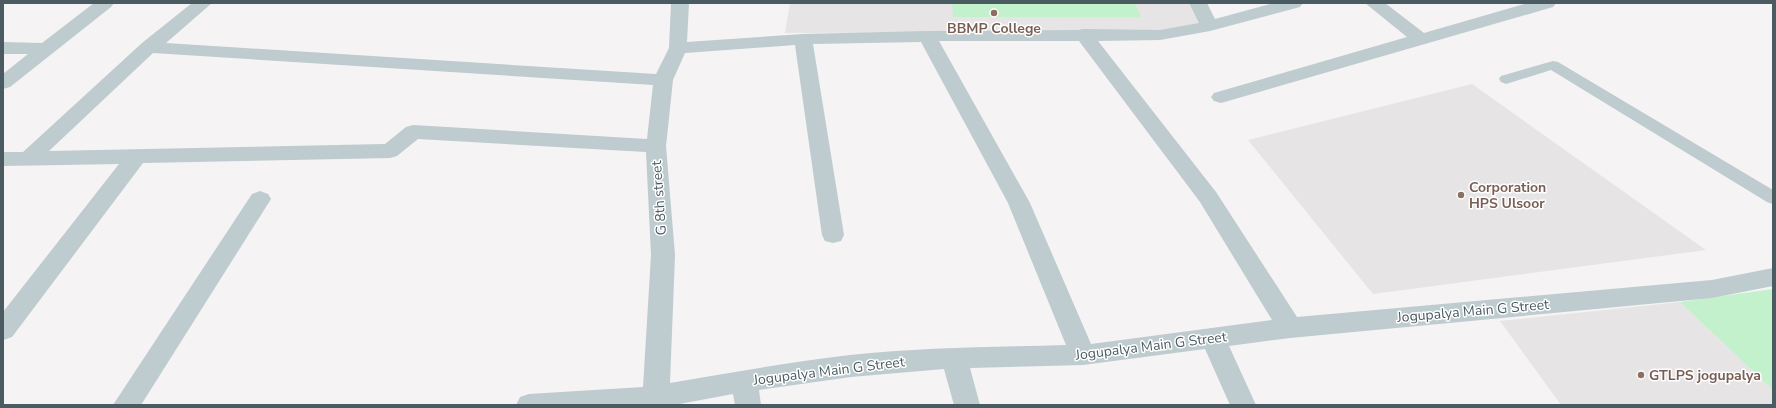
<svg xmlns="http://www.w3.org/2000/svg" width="1776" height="408" font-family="'Nunito Sans',sans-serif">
  <rect width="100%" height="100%" fill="#f5f3f3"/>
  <!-- education -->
  <g fill="#e6e4e5">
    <path d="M 790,3 L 1194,3 L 1206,23 L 1156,32 L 785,33 Z"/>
    <path d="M 1472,84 L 1706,250 L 1373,294 L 1248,140 Z"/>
    <path d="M 1680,302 L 1773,390 L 1773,405 L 1561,405 L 1500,321 Z"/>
  </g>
  <!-- green -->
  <g fill="#c3f1cb">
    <path d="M 952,3 L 1135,3 L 1141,17 L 953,17 Z"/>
    <path d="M 1773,289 L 1773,390 L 1680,302 Z"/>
  </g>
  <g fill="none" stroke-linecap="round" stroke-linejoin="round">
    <!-- lane -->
    <path fill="#becbcf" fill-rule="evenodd" d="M 1553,61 L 1558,62 L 1773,190 L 1773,204 L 1767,202 L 1551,70 L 1506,84 L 1501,82 L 1499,79 L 1501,76 Z"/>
    <!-- street -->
    <g fill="#becbcf" fill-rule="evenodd">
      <path d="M 94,3 L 114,3 L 111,7 L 10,87 L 3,89 L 3,74 L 28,54 L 3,54 L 3,42 L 42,43 Z"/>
      <path d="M 192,3 L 212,3 L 166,43 L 656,74 L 669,48 L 671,3 L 689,3 L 687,42 L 803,34 L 927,31 L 1078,30 L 1083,29 L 1160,30 L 1199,23 L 1189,3 L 1207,3 L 1215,19 L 1274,3 L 1303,3 L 1300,7 L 1210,31 L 1160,40 L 1098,41 L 1216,192 L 1297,317 L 1712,280 L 1773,268 L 1773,286 L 1712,298 L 1290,338 L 1229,346 L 1256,405 L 1230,405 L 1205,349 L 1083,365 L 970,368 L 980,405 L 954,405 L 944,369 L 851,377 L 759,390 L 761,405 L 735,405 L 733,394 L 674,405 L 516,405 L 520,397 L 529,394 L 643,387 L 651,255 L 646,152 L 418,139 L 397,156 L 390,158 L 143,163 L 12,337 L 3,340 L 3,312 L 119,164 L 3,166 L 3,152 L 23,152 L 142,43 ZM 939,41 L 1079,41 L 1200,202 L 1272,320 L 1091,344 L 1030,203 ZM 921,42 L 1008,203 L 1066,345 C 994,347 922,347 850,355 C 790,362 730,373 670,383 L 675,255 L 666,146 L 673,80 L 685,53 L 795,45 L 822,235 L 825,241 L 833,243 L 841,241 L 844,235 L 813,44 ZM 153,53 L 653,85 L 647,139 L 413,125 L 406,127 L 385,144 L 49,151 Z"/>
      <path d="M 1365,3 L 1385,3 L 1424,33 L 1528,3 L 1556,3 L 1553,7 L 1228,101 L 1221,103 L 1214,101 L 1211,97 L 1214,93 L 1407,37 Z"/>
      <path d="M 260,191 L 268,194 L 271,199 L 141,405 L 113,405 L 252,194 Z"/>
    </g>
  </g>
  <!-- markers -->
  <g fill="#8d6e63" stroke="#fff" stroke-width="1.5">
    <circle cx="994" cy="13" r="4"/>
    <circle cx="1461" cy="195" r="4"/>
    <circle cx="1641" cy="375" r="4"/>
  </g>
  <g text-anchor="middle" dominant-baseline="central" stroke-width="3" stroke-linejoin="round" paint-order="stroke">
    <!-- education labels -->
    <g font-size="14" font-weight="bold" fill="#785e54" stroke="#fff" text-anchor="start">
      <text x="994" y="28" text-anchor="middle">BBMP College</text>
      <text x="1469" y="187">Corporation<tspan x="1469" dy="16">HPS Ulsoor</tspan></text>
      <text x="1649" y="375">GTLPS jogupalya</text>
    </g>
    <!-- street labels -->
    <g font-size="14" fill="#4a5b61" stroke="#fff">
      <text transform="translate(659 198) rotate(-94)">G 8th street</text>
      <text transform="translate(1473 311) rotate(-5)">Jogupalya Main G Street</text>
      <text transform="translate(1151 346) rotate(-7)">Jogupalya Main G Street</text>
      <text transform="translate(829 371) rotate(-7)">Jogupalya Main G Street</text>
    </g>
  </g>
  <!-- border -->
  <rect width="1776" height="408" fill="none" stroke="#4a5b61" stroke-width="8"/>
</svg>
